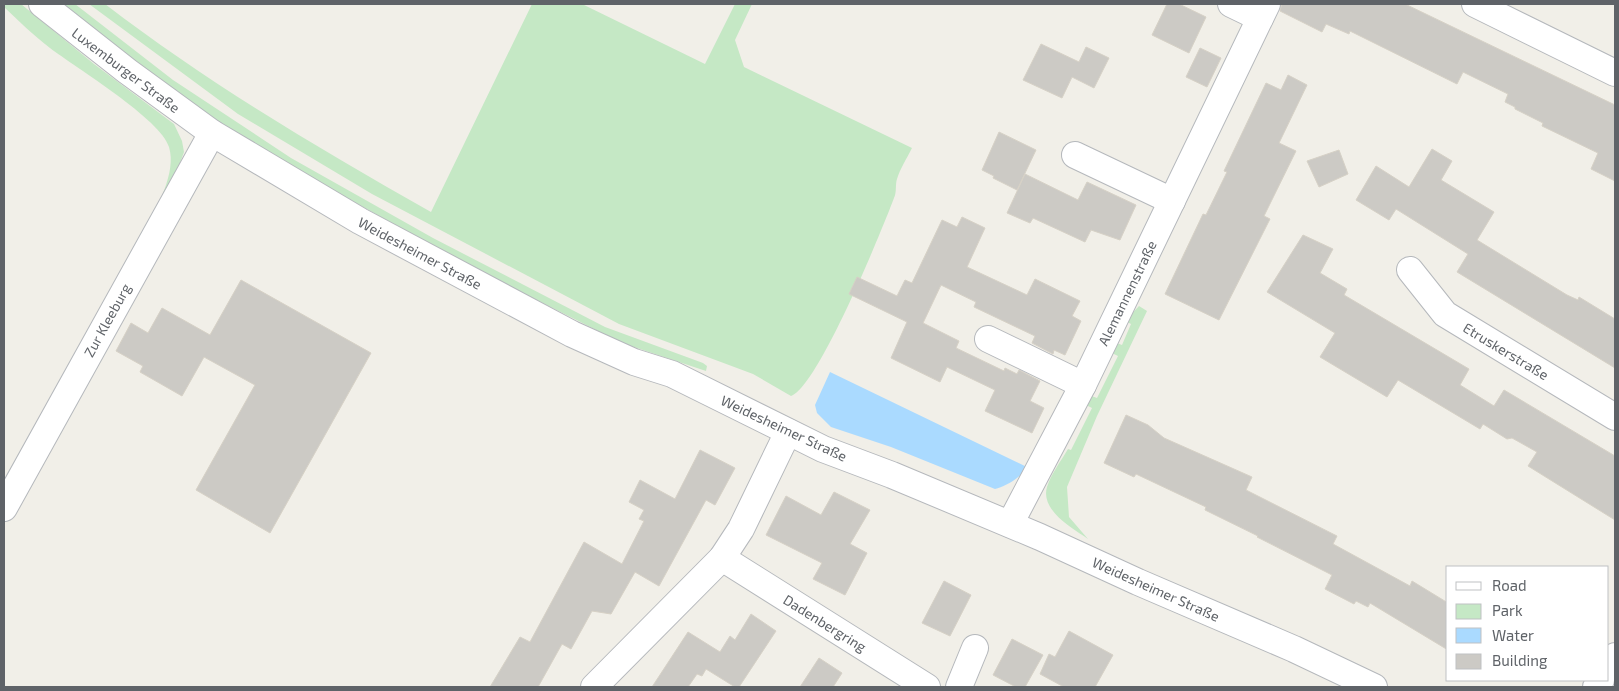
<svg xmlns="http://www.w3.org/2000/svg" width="1619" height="691" font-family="'Exo 2',sans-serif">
  <rect width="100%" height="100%" fill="#f1efe8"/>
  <!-- green -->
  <g fill="#c5e8c5">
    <path d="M 4,4 L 21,4 L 94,64 L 174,124 L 182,141 L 184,152 L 169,193 L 147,230 C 156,207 177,173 169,147 C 162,120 75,67 50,48 C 33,35 19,21 4,7 Z"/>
    <path d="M 62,4 L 75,4 L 173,80 L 291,158 L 433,238 L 605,327 L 703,363 L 707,366 L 706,371 L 622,343 L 475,269 L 300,172 L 224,125 L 169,87 Z"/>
    <path d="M 89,4 L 105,4 C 208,83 318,148 431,212 L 532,4 L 582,4 L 705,64 L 735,4 L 752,4 L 735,40 L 744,67 L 912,148 C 907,158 900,169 897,179 C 895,185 897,192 894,198 C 882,230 818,387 791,396 L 753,374 L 619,324 L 372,194 L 238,114 Z"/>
    <path d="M 1139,306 L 1147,311 L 1097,416 L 1067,487 L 1069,517 L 1088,539 C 1073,528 1040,511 1047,487 C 1051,474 1061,461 1068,449 L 1071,450 L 1092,408 L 1084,404 L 1089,395 L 1097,398 L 1118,356 L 1110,352 L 1114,342 L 1122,345 L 1131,324 L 1125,321 Z"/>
  </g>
  <!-- water -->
  <path fill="#aadaff" d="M 830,372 L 1027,467 C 1022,477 1006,486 995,489 L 891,447 L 831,427 L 817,413 L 815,405 Z"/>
  <!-- building -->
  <g fill="#cccac5" stroke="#d6d1c6">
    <path d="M 1167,4 L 1179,4 L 1206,17 L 1189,53 L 1152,35 Z"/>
    <path d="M 1282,4 L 1405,4 L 1615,105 L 1615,181 L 1591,169 L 1598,153 L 1542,126 L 1543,123 L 1515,109 L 1515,107 L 1505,102 L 1508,94 L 1463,72 L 1457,84 L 1350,31 L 1349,34 L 1326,24 L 1322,32 L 1280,11 Z"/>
    <path d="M 1041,44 L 1079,62 L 1086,47 L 1109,58 L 1094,88 L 1072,77 L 1062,98 L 1023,80 Z"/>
    <path d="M 1200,48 L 1221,58 L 1207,87 L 1186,77 Z"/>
    <path d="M 1288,75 L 1307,85 L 1279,143 L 1296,151 L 1264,216 L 1270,219 L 1219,320 L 1165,294 L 1203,214 L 1206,215 L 1227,172 L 1224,171 L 1266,83 L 1281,90 Z"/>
    <path d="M 999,132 L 1036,150 L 1017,190 L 993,178 L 994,176 L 982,170 Z"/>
    <path d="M 1432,149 L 1452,161 L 1441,180 L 1494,212 L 1477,240 L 1567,295 L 1578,300 L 1579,297 L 1615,319 L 1615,368 L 1457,272 L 1468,254 L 1396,209 L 1389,220 L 1356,200 L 1376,166 L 1409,187 Z"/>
    <path d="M 1339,150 L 1348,174 L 1319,187 L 1307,161 Z"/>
    <path d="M 1025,174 L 1078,200 L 1087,182 L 1136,205 L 1120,240 L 1091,230 L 1085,242 L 1033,218 L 1030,223 L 1007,213 Z"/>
    <path d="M 962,217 L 985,228 L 967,267 L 1027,295 L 1035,279 L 1080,301 L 1072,316 L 1081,321 L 1065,355 L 1054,350 L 1053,354 L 1032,343 L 1035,336 L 974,307 L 976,302 L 941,285 L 923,323 L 959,341 L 956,348 L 1004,371 L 1005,368 L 1017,374 L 1019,370 L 1040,381 L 1030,401 L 1044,408 L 1032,433 L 985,411 L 995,390 L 947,367 L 940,382 L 891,358 L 907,322 L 849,294 L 857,277 L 897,296 L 905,280 L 912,283 L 942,220 L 957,227 Z"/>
    <path d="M 1303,235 L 1333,249 L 1320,273 L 1347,289 L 1344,295 L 1469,369 L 1460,385 L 1494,406 L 1504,390 L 1615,456 L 1615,520 L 1528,466 L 1537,452 L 1512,438 L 1507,439 L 1483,424 L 1480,429 L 1398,380 L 1387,397 L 1320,357 L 1335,333 L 1267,292 Z"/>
    <path d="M 241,280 L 371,353 L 270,533 L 196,490 L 255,385 L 204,357 L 182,396 L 140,372 L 143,366 L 116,351 L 131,323 L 148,333 L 162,308 L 210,335 Z"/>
    <path d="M 1126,415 L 1148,425 L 1164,438 L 1252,477 L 1246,490 L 1337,536 L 1333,544 L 1410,586 L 1412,581 L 1448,603 L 1448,650 L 1370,603 L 1368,607 L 1356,601 L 1354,604 L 1325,589 L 1332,575 L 1257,537 L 1258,536 L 1205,510 L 1206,507 L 1136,474 L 1134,477 L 1104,463 Z"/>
    <path d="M 700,450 L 735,468 L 715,505 L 706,500 L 659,586 L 635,572 L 611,614 L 592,611 L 571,649 L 562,644 L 538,687 L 490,687 L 520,637 L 530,642 L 584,542 L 622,564 L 644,521 L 639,519 L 644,510 L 629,502 L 640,480 L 675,499 Z"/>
    <path d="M 834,492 L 870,510 L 850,544 L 867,553 L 845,595 L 813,579 L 822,563 L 766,535 L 786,496 L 821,515 Z"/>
    <path d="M 944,581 L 971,595 L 950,636 L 922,623 Z"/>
    <path d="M 751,614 L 776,631 L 739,687 L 735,687 L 706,669 L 702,676 L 697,674 L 688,687 L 652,687 L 688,632 L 720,652 L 730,636 L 735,640 Z"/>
    <path d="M 1069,631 L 1113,655 L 1095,687 L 1064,687 L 1040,674 L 1049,654 L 1055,657 Z"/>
    <path d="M 1012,639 L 1043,655 L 1025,687 L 1016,687 L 993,675 Z"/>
    <path d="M 819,658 L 842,673 L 833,687 L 800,687 Z"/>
  </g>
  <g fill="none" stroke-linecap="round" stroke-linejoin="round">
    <defs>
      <g id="minor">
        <path d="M 42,4 L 127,71 L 212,133 L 360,221 L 572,334 L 634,362 L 672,374 L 823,449 L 892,475 L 1040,537 L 1138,582 L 1294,649 L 1374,687"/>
        <path d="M 1231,4 L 1260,18"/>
        <path d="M 1475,4 L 1615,73"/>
        <path d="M 1075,155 L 1172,201"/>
        <path d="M 1410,270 L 1445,314 L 1615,417"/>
        <path d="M 988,339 L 1083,385"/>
        <path d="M 4,508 L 212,133"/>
        <path d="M 1010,524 L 1083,385 L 1267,4"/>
        <path d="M 722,558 L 927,687"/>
        <path d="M 1608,668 L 1615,656"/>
        <path d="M 594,687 L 722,558 L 741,529 L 788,432"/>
        <path d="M 959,687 L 975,648"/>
        <path d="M 1596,687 L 1601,680"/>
      </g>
    </defs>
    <!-- minor casing -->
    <use href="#minor" stroke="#b5b8bc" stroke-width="28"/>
    <!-- minor -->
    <use href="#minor" stroke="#fff" stroke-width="26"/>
  </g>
  <g text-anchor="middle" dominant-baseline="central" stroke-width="4" stroke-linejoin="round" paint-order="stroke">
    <!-- street labels -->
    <g font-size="14" fill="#5f6368" stroke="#fff">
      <text transform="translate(126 70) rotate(37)">Luxemburger Straße</text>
      <text transform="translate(420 253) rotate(28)">Weidesheimer Straße</text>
      <text transform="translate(1127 293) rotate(-64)">Alemannenstraße</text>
      <text transform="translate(107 320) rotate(-61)">Zur Kleeburg</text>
      <text transform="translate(1506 351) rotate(31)">Etruskerstraße</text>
      <text transform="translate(784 428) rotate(25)">Weidesheimer Straße</text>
      <text transform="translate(1156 589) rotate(24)">Weidesheimer Straße</text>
      <text transform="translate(825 623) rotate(32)">Dadenbergring</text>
    </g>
  </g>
  <!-- border -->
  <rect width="1619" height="691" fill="none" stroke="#5f6368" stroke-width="10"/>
  <!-- legend -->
  <rect x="1446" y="566" width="162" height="115" fill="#ffffff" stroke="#bfc1c3"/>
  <rect x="1456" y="582" width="25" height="8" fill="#ffffff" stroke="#bfc1c3"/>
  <text x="1492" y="591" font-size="15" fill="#5f6368">Road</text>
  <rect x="1456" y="604" width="25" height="15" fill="#c5e8c5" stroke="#bfc1c3"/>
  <text x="1492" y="616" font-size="15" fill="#5f6368">Park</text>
  <rect x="1456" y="628" width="25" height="15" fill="#aadaff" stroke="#bfc1c3"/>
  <text x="1492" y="641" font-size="15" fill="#5f6368">Water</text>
  <rect x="1456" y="654" width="25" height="15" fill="#cccac5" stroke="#bfc1c3"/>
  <text x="1492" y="666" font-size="15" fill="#5f6368">Building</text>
</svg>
